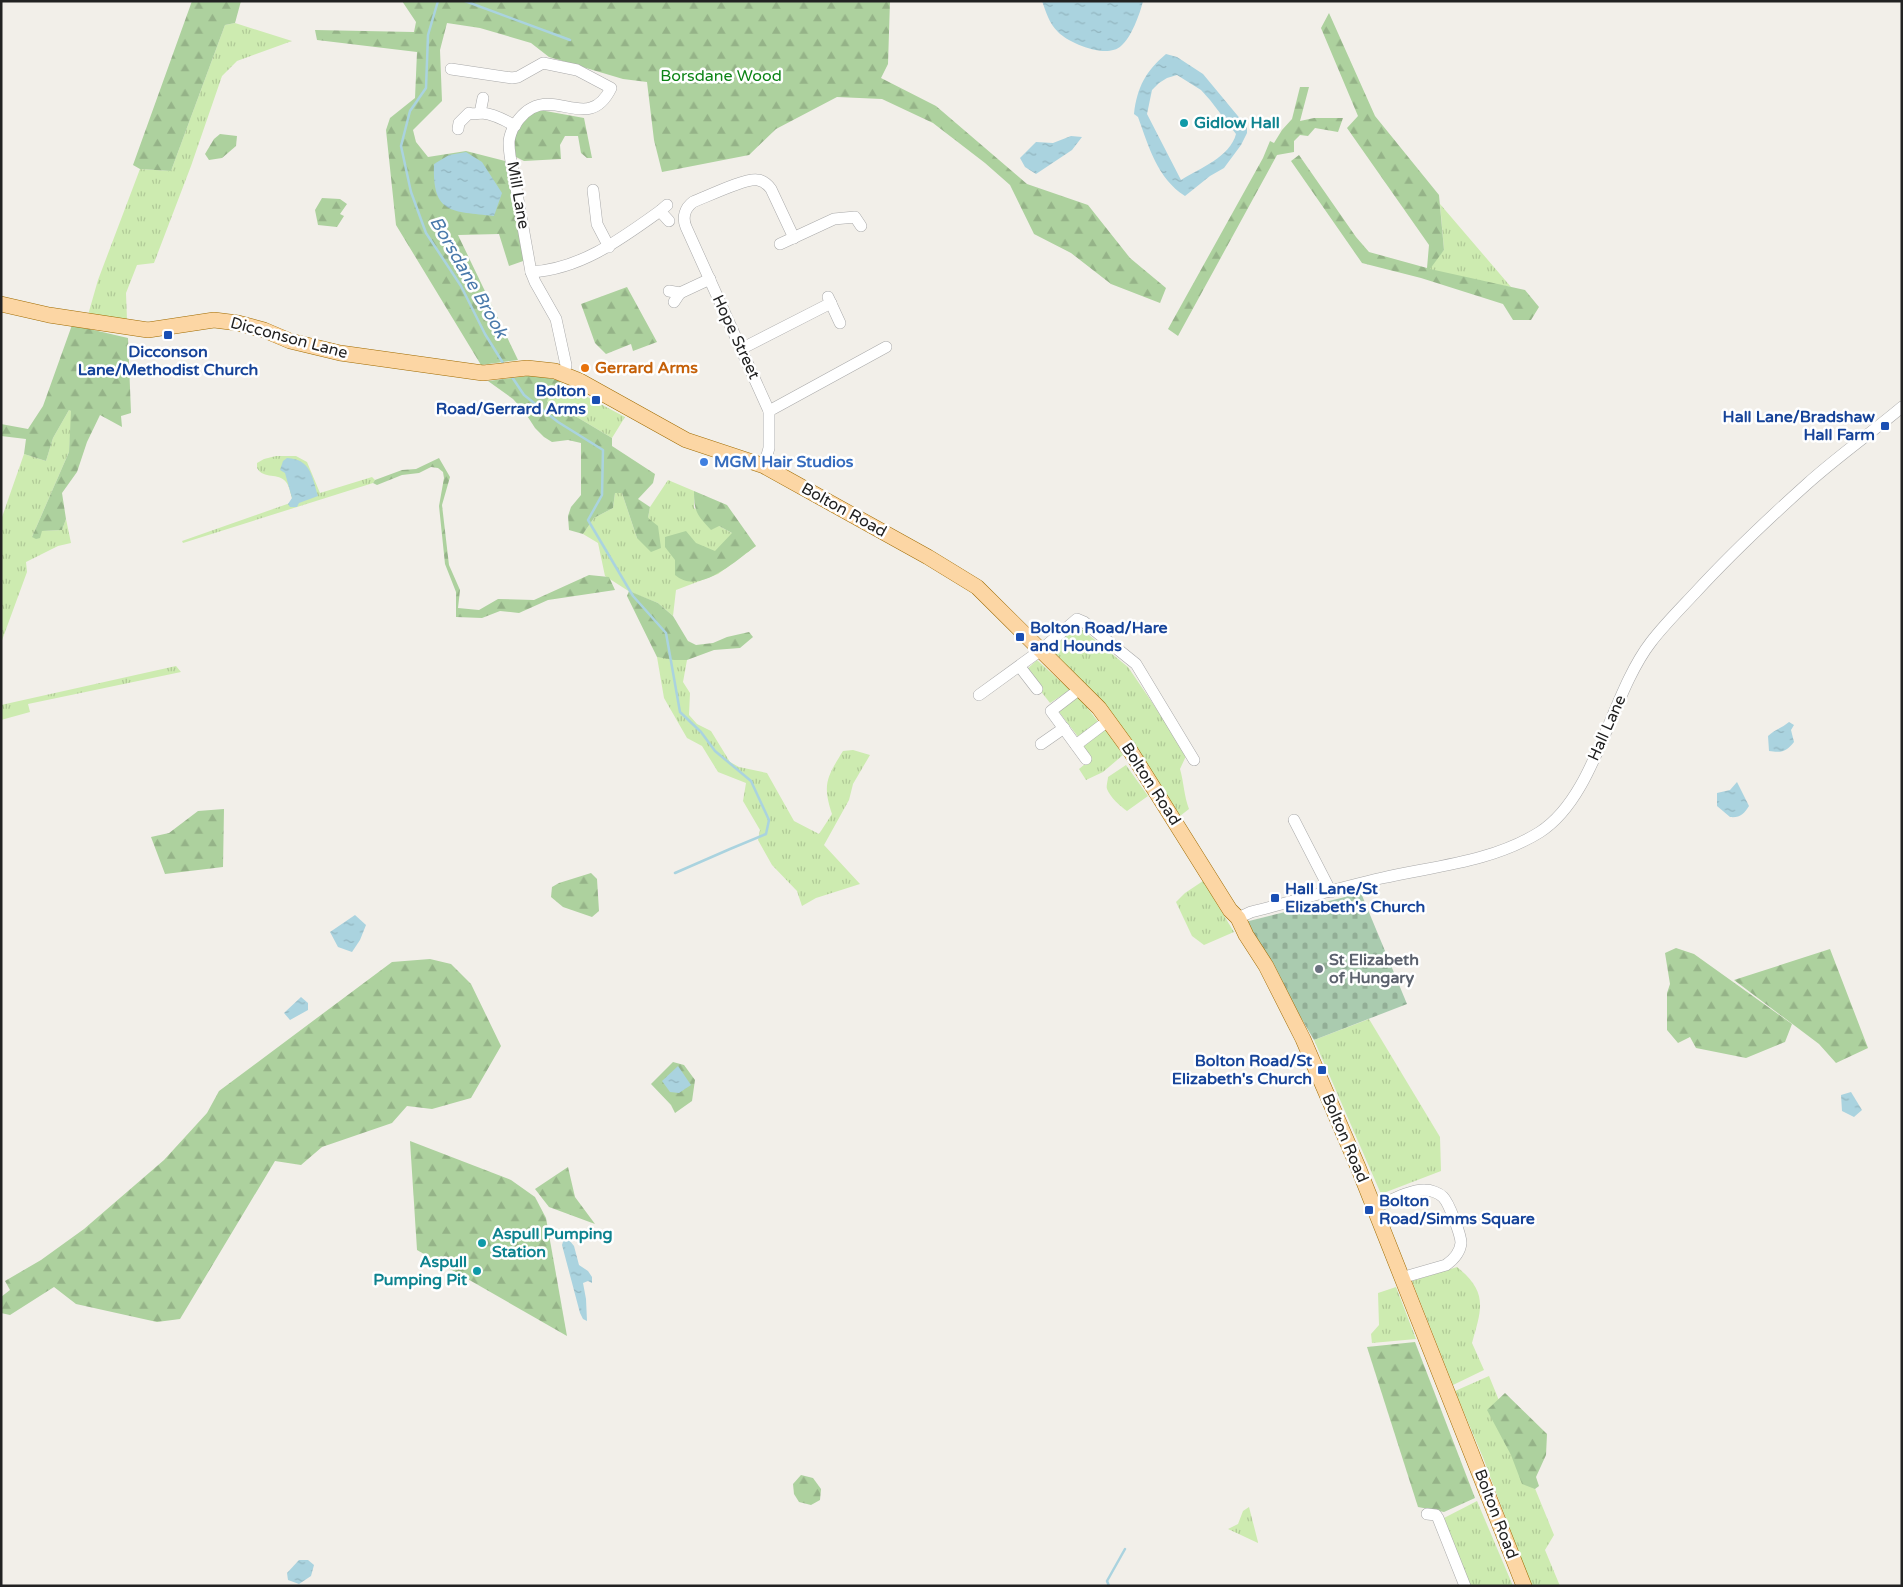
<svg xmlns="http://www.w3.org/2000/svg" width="1903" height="1587" font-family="'Varela Round',sans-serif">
  <defs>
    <pattern id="grass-tufts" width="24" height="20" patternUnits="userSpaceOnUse" patternTransform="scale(1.25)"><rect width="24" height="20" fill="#cdebb0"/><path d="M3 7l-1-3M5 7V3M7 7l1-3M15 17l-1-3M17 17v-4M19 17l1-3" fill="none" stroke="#b0c997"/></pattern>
    <pattern id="forest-firs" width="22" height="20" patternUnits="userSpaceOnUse" patternTransform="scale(1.25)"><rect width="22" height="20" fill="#add19e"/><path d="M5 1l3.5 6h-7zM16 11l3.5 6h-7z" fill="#95b388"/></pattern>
    <pattern id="cemetery-stones" width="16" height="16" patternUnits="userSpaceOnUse" patternTransform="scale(1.25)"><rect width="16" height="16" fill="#aacbaf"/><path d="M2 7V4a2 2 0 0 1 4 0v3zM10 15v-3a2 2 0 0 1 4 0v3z" fill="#92ae96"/></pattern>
    <pattern id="water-ripples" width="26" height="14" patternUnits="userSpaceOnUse" patternTransform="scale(1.25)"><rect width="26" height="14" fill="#aad3df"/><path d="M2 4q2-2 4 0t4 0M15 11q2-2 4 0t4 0" fill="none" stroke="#92b5bf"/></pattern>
  </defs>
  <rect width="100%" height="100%" fill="#f2efe9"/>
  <!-- grass -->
  <g fill="url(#grass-tufts)">
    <path d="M 235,23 L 292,41 L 237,61 L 222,76 L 191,166 L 154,263 L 137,265 L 126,293 L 127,320 L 88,315 L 98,280 L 140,169 L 171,171 L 225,25 Z"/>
    <path d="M 1440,204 L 1511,287 L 1424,272 L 1444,250 Z"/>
    <path d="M 561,383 L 625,417 L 612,438 L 555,404 L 547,402 L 549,395 Z"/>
    <path d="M 69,410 L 72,411 L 69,452 L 32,537 L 42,531 L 62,530 L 66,519 L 71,543 L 58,546 L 26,562 L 27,572 L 1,643 L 1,520 L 24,454 L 46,461 L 53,438 Z"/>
    <path d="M 276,456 L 296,456 L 307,462 L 320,493 L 372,477 L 375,480 L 373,483 L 183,543 L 182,541 L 293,502 C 291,496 290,487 286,482 C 278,472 264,480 257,468 L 257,463 L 264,459 Z"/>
    <path d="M 668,480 L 694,491 L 694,508 L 719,526 L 756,546 L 718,574 L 676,590 L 673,616 L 658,603 L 630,592 L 605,576 L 598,543 L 583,534 L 594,518 L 613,508 L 615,493 L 622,493 L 637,538 L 648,518 L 650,507 Z"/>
    <path d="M 1074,626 L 1078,626 L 1128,667 L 1162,717 L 1186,756 L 1180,769 C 1184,783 1184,796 1189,809 L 1180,816 L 1050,653 L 1070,629 Z"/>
    <path d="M 657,657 L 687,660 L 683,682 L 690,693 L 689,715 L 697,724 L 711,731 L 730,762 L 739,767 L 767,773 L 794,821 L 819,834 L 832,814 C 822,784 827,777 843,751 L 853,750 L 870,755 L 853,784 L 849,800 L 824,845 L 860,884 L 816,898 L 802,906 L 797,891 L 772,865 L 758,840 L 760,830 L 743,801 L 746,783 L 718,772 L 702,746 L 687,738 L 664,698 Z"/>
    <path d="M 1037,660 L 1070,690 L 1050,703 L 1025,671 Z"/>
    <path d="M 176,666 L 181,672 L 28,704 L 30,712 L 1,720 L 1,705 Z"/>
    <path d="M 1076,693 L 1099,723 L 1079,738 L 1056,708 Z"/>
    <path d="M 1105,729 L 1123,755 L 1103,772 L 1086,780 L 1079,769 L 1091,759 L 1082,744 Z"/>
    <path d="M 1126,765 L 1148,796 L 1127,811 C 1120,806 1110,797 1107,789 C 1106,786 1108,780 1108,777 Z"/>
    <path d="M 1203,881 L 1234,932 L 1204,945 L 1192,936 L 1176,902 L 1185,893 Z"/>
    <path d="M 1369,1019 L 1440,1137 L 1441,1171 L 1381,1194 L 1314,1040 Z"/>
    <path d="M 1457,1267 C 1488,1292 1482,1308 1472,1343 L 1484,1370 L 1453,1385 L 1412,1281 Z"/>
    <path d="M 1396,1287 L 1416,1339 L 1372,1343 L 1371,1334 L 1379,1325 L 1378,1293 Z"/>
    <path d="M 1489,1376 L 1554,1535 L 1545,1550 L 1560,1586 L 1531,1586 L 1484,1460 L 1455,1391 Z"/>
    <path d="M 1477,1501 L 1513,1586 L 1469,1586 L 1444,1518 Z"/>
    <path d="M 1249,1507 L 1258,1542 L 1258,1543 L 1228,1529 L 1238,1524 L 1243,1511 Z"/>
  </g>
  <!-- forest -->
  <g fill="url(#forest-firs)">
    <path d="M 192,1 L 241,1 L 235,23 L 225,25 L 171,171 L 140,169 L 133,165 Z"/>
    <path d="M 402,1 L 890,1 L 888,64 L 881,78 L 936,106 L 1027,184 L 1088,205 L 1130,258 L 1166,288 L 1160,303 L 1111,284 L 1071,253 L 1034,234 L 1010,185 L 985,163 L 933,123 L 882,99 L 837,97 L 776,129 L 749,155 L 662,172 L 654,140 L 647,82 L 623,79 L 549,57 L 531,43 L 480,28 L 447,23 L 440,50 L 442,101 L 413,130 L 416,142 L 428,157 L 466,151 L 509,162 L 526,260 L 509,266 L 499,234 L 458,235 L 518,360 L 481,365 L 396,225 L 386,130 L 390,118 L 415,98 L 417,52 L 317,40 L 315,30 L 414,32 L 416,22 Z"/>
    <path d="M 1329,13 L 1375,116 L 1439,195 L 1444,250 L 1430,269 L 1525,290 L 1539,307 L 1531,320 L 1513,320 L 1503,304 L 1421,278 L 1362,263 L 1291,161 L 1299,155 L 1356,237 L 1369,252 L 1427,268 L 1429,245 L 1347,128 L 1358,116 L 1321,28 Z"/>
    <path d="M 1300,87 L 1309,87 L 1300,121 L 1314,118 L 1343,118 L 1338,132 L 1315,128 L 1308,136 L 1300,135 L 1294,141 L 1294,152 L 1277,155 L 1178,336 L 1168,329 L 1263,158 L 1270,141 L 1274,143 L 1282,130 L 1292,119 Z"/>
    <path d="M 540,110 L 584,118 L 592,158 L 587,158 L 581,153 L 578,136 L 565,136 L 560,145 L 561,159 L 524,161 L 510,154 C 513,136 521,116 540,110 Z"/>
    <path d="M 220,134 L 237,136 L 236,146 L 222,158 L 209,160 L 205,154 L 214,139 Z"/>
    <path d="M 322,198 L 340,199 L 347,204 L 340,214 L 344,216 L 337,227 L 318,225 L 315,210 Z"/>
    <path d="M 627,287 L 657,342 L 633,351 L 631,344 L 606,354 L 595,343 L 581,304 Z"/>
    <path d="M 72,325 L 128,338 L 131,413 L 121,416 L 122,427 L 100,415 L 87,442 L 77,472 L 62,493 L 66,519 L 62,530 L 42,531 L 40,538 L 36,539 L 32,537 L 69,452 L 71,411 L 69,410 L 53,438 L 46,461 L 24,454 L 26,439 L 1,436 L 1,424 L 28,429 L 43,406 Z"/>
    <path d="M 534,375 L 561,381 C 558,389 550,391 547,402 L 555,404 L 612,438 L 612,446 L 655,474 L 653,483 L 638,499 L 650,507 L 648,518 L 658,526 L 661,548 L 651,552 L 637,538 L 622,493 L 615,493 L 613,508 L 594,518 L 583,534 L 569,530 L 568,516 L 571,507 L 581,495 L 581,443 L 568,440 L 552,442 L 544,437 L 535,428 L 524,411 L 513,399 L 488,381 Z"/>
    <path d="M 439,458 L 450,477 L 442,505 L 449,565 L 460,590 L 458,608 L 479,610 L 498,599 L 534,600 L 589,575 L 609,577 L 615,590 L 548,600 L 519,613 L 500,611 L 482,618 L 456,617 L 456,592 L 445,564 L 439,506 L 444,478 L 443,472 L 438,468 L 431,467 L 419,473 L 402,475 L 377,485 L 373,483 L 375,480 L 402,470 L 416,469 Z"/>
    <path d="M 694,491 L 727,505 L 756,546 C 735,561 699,596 675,575 L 675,560 L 665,547 L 665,537 L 686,531 L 696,543 L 715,551 L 732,533 L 719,526 L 711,530 C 697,515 694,512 694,491 Z"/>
    <path d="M 629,591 L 658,603 L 673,616 L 688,641 L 696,645 L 713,643 L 727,637 L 749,632 L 753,637 L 740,648 L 714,650 L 687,660 L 674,660 L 657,657 L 627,596 Z"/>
    <path d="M 224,809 L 223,867 L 165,874 L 151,837 L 169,833 L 198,811 Z"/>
    <path d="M 591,873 L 597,879 L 599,911 L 592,917 L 563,907 L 551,897 L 552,887 L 559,883 Z"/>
    <path d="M 1676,948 L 1694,954 L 1792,1024 L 1785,1042 L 1746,1058 L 1696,1048 L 1690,1037 L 1678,1043 L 1667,1030 L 1667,993 L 1670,984 L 1665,953 Z"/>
    <path d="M 1830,949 L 1868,1048 L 1836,1063 L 1819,1044 L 1734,980 Z"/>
    <path d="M 430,959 L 451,964 L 471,984 L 501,1046 L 471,1098 L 432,1109 L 407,1106 L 392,1123 L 322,1147 L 301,1165 L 275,1161 L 180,1319 L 157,1322 L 76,1304 L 54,1287 L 10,1315 L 1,1313 L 1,1297 L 10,1290 L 5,1281 L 41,1260 L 84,1229 L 164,1160 L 207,1113 L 219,1091 L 392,962 Z"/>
    <path d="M 673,1062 L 684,1065 L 695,1080 L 692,1101 L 675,1113 L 671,1105 L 651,1084 Z"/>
    <path d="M 410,1141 L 511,1180 L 535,1197 L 546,1218 L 567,1336 L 417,1250 Z"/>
    <path d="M 568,1167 L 575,1197 L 595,1224 L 549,1207 L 535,1189 Z"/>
    <path d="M 1415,1342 L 1475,1498 L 1444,1512 L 1418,1507 L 1367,1347 Z"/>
    <path d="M 1505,1393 L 1547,1434 L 1546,1455 L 1536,1477 L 1539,1486 L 1535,1489 L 1522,1484 L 1511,1455 L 1487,1410 Z"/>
    <path d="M 801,1475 L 813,1478 L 821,1489 L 820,1500 L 811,1505 L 799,1502 L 794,1494 L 793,1484 Z"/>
  </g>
  <!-- cemetery -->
  <path fill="url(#cemetery-stones)" d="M 1361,893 L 1407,1004 L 1314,1040 L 1245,922 Z"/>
  <!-- water -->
  <g fill="url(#water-ripples)" fill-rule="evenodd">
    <path d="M 1042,1 L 1143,1 C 1140,14 1131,38 1121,46 C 1107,59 1070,44 1058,32 C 1049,23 1046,12 1042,1 Z"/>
    <path d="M 1166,54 L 1177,57 L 1203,74 L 1247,127 L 1247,133 L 1241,145 L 1224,168 L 1210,176 L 1185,196 C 1157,178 1149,147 1138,117 L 1134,114 C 1137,87 1146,71 1166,54 ZM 1177,75 L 1201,90 L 1210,100 L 1236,134 C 1230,157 1200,168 1181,180 L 1147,114 L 1152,90 L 1159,83 L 1167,78 Z"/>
    <path d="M 1071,136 L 1082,137 L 1072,150 L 1036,174 L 1025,167 L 1020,158 L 1036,142 L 1053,143 Z"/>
    <path d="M 466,152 L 482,162 L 502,193 L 494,216 C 452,211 432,215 434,164 L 449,155 Z"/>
    <path d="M 287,458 C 311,459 312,477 318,496 L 299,503 L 297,507 L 290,507 L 288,504 L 292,498 L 285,473 L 280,470 L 283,461 Z"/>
    <path d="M 1789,722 L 1794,725 L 1791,730 L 1794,742 C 1786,752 1781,753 1769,751 L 1768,736 C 1774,730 1782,728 1789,722 Z"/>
    <path d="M 1737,782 L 1749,806 C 1744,814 1740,818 1730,817 L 1717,806 L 1717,793 L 1730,790 Z"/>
    <path d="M 355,915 L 366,925 L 360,940 L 352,952 L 338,947 L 330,932 Z"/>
    <path d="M 301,997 L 308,1003 L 308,1010 L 290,1020 L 284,1013 Z"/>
    <path d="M 678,1066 L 691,1085 L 679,1093 L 670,1092 L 662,1081 Z"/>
    <path d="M 1851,1092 L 1862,1110 L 1854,1117 L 1842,1111 L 1841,1095 Z"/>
    <path d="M 565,1235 L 574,1246 L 579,1265 L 588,1271 L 592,1277 L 592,1283 L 588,1281 L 583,1283 L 586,1299 L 587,1321 L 583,1319 L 580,1313 L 562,1245 Z"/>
    <path d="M 299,1560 L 308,1560 L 314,1565 L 311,1576 L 299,1584 L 288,1580 L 287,1573 Z"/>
  </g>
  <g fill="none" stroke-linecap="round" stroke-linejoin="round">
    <!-- stream -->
    <g stroke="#aad3df" stroke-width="2.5">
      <path d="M 438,1 L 428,35 L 426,88 L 410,111 L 401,146 L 411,192 L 426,233 L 461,286 L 485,334 L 503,363"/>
      <path d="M 465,1 L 570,40"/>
      <path d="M 512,377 L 524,395 L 558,422 L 603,450 L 602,495 L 588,520 L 633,596 L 666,633 L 680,712 L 701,732 L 715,751 L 751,781 L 769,820 L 766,834 L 730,849 L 675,873"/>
      <path d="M 1109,1586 L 1107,1581 L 1125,1549"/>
    </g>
    <defs>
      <g id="minor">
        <path d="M 451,69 L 512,78 L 518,77 L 543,63 L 577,70 L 611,88 C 586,140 545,72 513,128 C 511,133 509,137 509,143 C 509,158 514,174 516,188 C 521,216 526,244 531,272 L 535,282 L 556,319 L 566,365 L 564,374"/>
        <path d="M 480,113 L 483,98"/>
        <path d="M 458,129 L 459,123 L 469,113 C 474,115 477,113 482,113 C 494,114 505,120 515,126"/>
        <path d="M 593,190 L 597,224 L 609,247"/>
        <path d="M 667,205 L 660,211 L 669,221"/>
        <path d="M 780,244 L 834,219 L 855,217 L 861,226"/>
        <path d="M 531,272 C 581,269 621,239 660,211"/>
        <path d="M 669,291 L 680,293 L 674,302"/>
        <path d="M 680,293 L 710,279"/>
        <path d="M 828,297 L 840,323"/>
        <path d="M 741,349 L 831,303"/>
        <path d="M 769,411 L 886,347"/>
        <path d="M 764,466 L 769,448 L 769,411 L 686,227 C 682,217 685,208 693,202 C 706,197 747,177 758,180 C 764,181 768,185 771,189 L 794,238"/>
        <path d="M 1020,667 L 1037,689"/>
        <path d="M 1081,688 L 1051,711 L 1086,759"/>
        <path d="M 979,695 L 1041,650 L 1077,619 L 1084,622 L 1136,664 L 1194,760"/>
        <path d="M 1041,744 L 1064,728"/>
        <path d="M 1076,745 L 1109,720"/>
        <path d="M 1294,820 L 1331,892"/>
        <path d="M 1238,918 L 1251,912 C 1295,901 1338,888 1382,878 C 1435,866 1492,862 1540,832 C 1596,796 1610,695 1651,642 C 1664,625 1680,609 1695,593 C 1730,555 1768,519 1807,484 C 1837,457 1871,433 1902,407"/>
        <path d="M 1374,1208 C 1388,1202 1411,1189 1425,1190 C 1431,1190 1439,1193 1443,1197 C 1449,1203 1461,1235 1461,1243 C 1460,1253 1453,1260 1446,1265 L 1401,1278"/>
        <path d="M 1427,1514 L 1436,1515 L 1438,1518 L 1465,1586"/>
      </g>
      <path id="major" d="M 1,304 L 49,315 L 148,330 L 214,320 L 238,323 L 264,330 L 290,341 L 340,353 L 483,373 L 527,368 L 555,371 L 580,381 L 686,440 L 764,466 L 928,557 L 977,587 L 1099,708 L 1131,752 L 1230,910 L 1238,918 L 1246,935 L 1266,966 L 1303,1039 L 1358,1167 L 1524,1586"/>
    </defs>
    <!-- minor casing -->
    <use href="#minor" stroke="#a9a9a9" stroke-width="12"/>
    <!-- major casing -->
    <use href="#major" stroke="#a06b00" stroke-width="16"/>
    <!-- minor -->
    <use href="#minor" stroke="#fff" stroke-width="11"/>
    <!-- major -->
    <use href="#major" stroke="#fcd6a4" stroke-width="15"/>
  </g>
  <!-- markers -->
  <g fill="#0f9aa8" stroke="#fff" stroke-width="2">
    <circle cx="1184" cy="123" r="5"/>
    <circle cx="482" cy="1243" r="5"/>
    <circle cx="477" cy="1271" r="5"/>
  </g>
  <g fill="#1a4fb4" stroke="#fff" stroke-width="2">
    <rect x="163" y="330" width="10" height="10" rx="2.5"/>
    <rect x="591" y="395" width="10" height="10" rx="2.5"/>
    <rect x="1880" y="421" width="10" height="10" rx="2.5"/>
    <rect x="1015" y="632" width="10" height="10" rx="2.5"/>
    <rect x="1270" y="893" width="10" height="10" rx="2.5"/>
    <rect x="1317" y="1065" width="10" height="10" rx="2.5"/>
    <rect x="1364" y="1205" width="10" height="10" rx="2.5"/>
  </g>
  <circle fill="#e8710a" stroke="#fff" stroke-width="2" cx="585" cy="368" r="5"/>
  <circle fill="#3f7fe0" stroke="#fff" stroke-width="2" cx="704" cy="462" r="5"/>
  <circle fill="#6b7280" stroke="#fff" stroke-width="2" cx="1319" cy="969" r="5"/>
  <g text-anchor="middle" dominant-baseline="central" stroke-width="5" stroke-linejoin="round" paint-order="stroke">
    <!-- park labels -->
    <g font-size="16" fill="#0c8416" stroke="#fff">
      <text x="721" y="76">Borsdane Wood</text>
    </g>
    <!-- culture labels -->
    <g font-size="16" font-weight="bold" fill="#0d838f" stroke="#fff" text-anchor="start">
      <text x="1194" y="123">Gidlow Hall</text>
      <text x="492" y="1234">Aspull Pumping<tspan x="492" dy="18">Station</tspan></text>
      <text x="467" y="1262" text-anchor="end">Aspull<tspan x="467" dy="18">Pumping Pit</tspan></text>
    </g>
    <!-- street labels -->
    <g font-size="16" fill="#222" stroke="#fff">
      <text transform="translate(518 195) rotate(80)">Mill Lane</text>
      <text transform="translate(736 337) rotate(65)">Hope Street</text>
      <text transform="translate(289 338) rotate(15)">Dicconson Lane</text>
      <text transform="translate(844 510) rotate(29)">Bolton Road</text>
      <text transform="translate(1607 728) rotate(-66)">Hall Lane</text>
      <text transform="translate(1151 784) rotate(57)">Bolton Road</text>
      <text transform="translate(1345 1138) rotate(67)">Bolton Road</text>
      <text transform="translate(1496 1514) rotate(69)">Bolton Road</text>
    </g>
    <!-- transit labels -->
    <g font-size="16" font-weight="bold" fill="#164399" stroke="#fff" text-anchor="end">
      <text x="168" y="352" text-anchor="middle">Dicconson<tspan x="168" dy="18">Lane/Methodist Church</tspan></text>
      <text x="586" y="391">Bolton<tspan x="586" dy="18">Road/Gerrard Arms</tspan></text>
      <text x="1875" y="417">Hall Lane/Bradshaw<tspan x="1875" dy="18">Hall Farm</tspan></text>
      <text x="1030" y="628" text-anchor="start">Bolton Road/Hare<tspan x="1030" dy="18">and Hounds</tspan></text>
      <text x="1285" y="889" text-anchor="start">Hall Lane/St<tspan x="1285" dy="18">Elizabeth's Church</tspan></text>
      <text x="1312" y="1061">Bolton Road/St<tspan x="1312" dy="18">Elizabeth's Church</tspan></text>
      <text x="1379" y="1201" text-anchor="start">Bolton<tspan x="1379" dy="18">Road/Simms Square</tspan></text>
    </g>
    <!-- food labels -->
    <g font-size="16" font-weight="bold" fill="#c56008" stroke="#fff" text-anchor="start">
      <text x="595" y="368">Gerrard Arms</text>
    </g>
    <!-- shop labels -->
    <g font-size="16" font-weight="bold" fill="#366cbe" stroke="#fff" text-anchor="start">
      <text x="714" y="462">MGM Hair Studios</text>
    </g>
    <!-- worship labels -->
    <g font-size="16" font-weight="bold" fill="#5b616d" stroke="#fff" text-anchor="start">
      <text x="1329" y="960">St Elizabeth<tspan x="1329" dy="18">of Hungary</tspan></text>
    </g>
    <!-- water labels -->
    <g font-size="18" font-style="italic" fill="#4a7aab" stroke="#fff">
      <text transform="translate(469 277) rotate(60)">Borsdane Brook</text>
    </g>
  </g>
  <!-- border -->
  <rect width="1903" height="1587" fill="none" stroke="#222222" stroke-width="5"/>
</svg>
